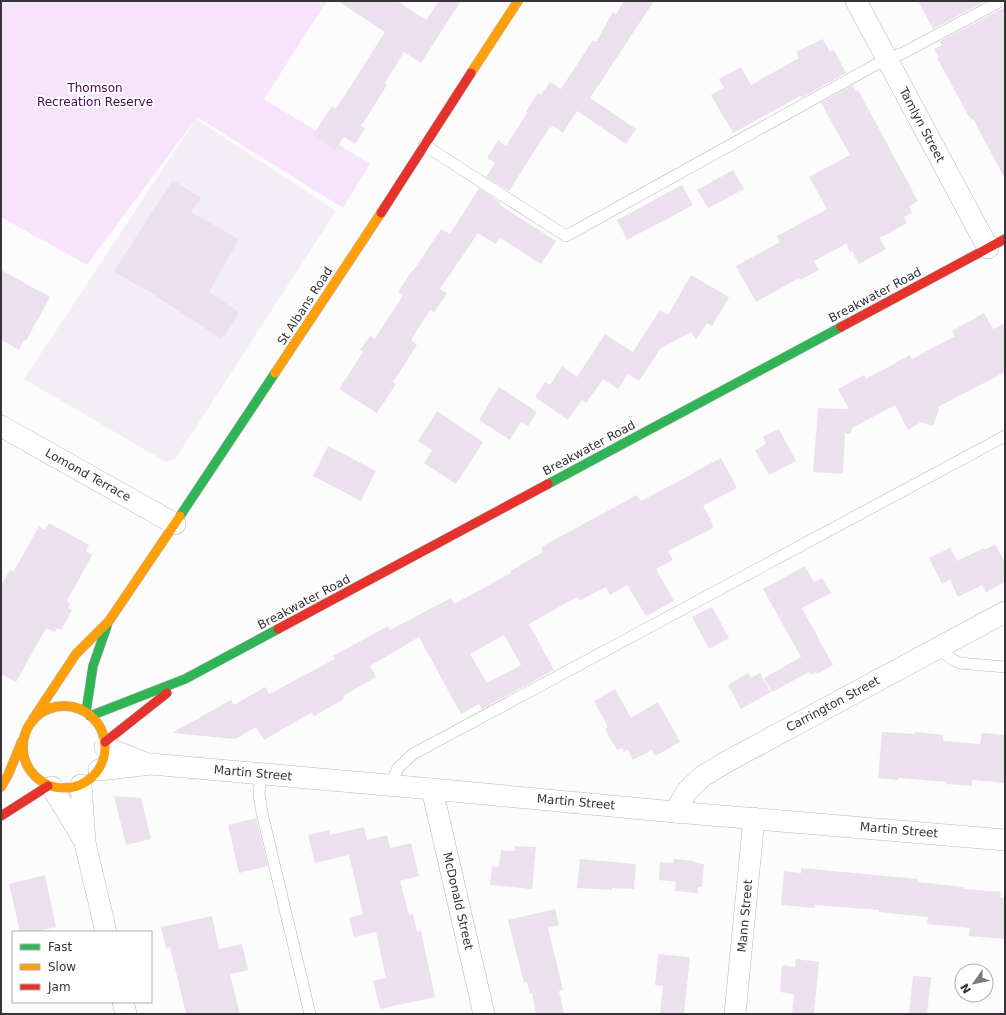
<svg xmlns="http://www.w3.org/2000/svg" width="1006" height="1015" font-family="'DejaVu Sans',sans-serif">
  <rect width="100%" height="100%" fill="#fcfcfc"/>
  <!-- built -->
  <path fill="#f3eef5" d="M 196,119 L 336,211 L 176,458 L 166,462 L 24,379 Z"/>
  <!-- green -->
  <path fill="#f8e3fd" d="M 1,1 L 327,1 L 264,99 L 370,164 L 343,208 L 197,117 L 87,265 L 1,217 Z"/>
  <!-- building -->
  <g fill="#ece0ef" fill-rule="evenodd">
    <path d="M 338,1 L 397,1 L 426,20 L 439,1 L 461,1 L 421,63 L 404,52 L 385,83 L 387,85 L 361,126 L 365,128 L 355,144 L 344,137 L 335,150 L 313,135 L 332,106 L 336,109 L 385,32 Z"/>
    <path d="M 624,1 L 654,1 L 590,98 L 636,129 L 626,144 L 577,111 L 563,133 L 553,126 L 551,128 L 550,127 L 509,191 L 486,177 L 495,163 L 487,158 L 498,140 L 506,146 L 527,113 L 526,112 L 538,93 L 541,95 L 550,82 L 561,89 L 593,40 L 596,42 L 613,12 L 616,14 Z"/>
    <path d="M 918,1 L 986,1 L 933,29 Z"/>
    <path d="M 1005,7 L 1005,179 L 973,119 L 972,120 L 968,115 L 937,58 L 939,57 L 934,49 L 942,45 L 940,41 Z"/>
    <path d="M 823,39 L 830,52 L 834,50 L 846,73 L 801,98 L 800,96 L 733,133 L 711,95 L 724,88 L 719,79 L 741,67 L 751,85 L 799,58 L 796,52 Z"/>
    <path d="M 853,85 L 856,91 L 858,90 L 918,201 L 909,206 L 912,213 L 904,217 L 907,223 L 880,238 L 886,249 L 859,264 L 852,251 L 850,252 L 846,244 L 814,261 L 819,270 L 800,280 L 799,278 L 756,302 L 736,266 L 780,242 L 777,236 L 827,209 L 809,177 L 850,155 L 821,103 Z"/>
    <path d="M 733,170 L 744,189 L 708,208 L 697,190 Z"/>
    <path d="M 173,180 L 201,198 L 191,212 L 239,239 L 209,292 L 238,311 L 236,314 L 238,315 L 224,337 L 222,335 L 220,338 L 142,287 L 141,288 L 114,271 Z"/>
    <path d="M 682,185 L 693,205 L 627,240 L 617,220 Z"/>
    <path d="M 479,188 L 501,203 L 500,205 L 556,241 L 541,264 L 500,238 L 496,244 L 478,233 L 440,289 L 447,293 L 434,312 L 430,310 L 411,340 L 417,345 L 393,382 L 396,384 L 377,413 L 339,389 L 363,352 L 360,350 L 370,336 L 375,339 L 403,295 L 398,292 L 412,271 L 413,271 L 441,229 L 450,234 Z"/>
    <path d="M 1,270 L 50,297 L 26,341 L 24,340 L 19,350 L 1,340 Z"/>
    <path d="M 691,275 L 729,297 L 712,326 L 707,323 L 696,340 L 691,332 L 660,349 L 639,381 L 628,374 L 618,389 L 603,379 L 586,403 L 582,400 L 568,420 L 535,397 L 545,382 L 550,385 L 562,366 L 577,377 L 605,334 L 633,352 L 660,310 L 668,315 Z"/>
    <path d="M 984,313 L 993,329 L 1005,323 L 1005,372 L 938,407 L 939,410 L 933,426 L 921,422 L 908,430 L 895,405 L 852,428 L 851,434 L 845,434 L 843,474 L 813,472 L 818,408 L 849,409 L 838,389 L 864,375 L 866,379 L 910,355 L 912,359 L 955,336 L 952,331 Z"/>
    <path d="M 499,387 L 537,412 L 528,426 L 521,422 L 510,440 L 479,420 Z"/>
    <path d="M 437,411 L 483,442 L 456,484 L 424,463 L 432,450 L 418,441 Z"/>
    <path d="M 779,429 L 796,461 L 769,475 L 755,450 L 766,444 L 763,437 Z"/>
    <path d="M 328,446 L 376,471 L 361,501 L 313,476 Z"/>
    <path d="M 721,458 L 737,488 L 703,506 L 713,524 L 712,525 L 713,528 L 668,551 L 673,560 L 656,569 L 674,601 L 646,616 L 627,585 L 610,595 L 606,587 L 579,601 L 577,597 L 529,624 L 554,670 L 482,709 L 479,704 L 461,714 L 419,637 L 370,666 L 376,677 L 343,696 L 344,699 L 314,716 L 312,712 L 264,740 L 256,727 L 235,739 L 172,733 L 231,700 L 234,705 L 265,687 L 269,694 L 335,659 L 333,656 L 388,626 L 390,630 L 451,598 L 454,604 L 511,573 L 510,571 L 543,552 L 541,547 L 637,495 L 641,501 L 694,473 L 694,472 ZM 504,635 L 521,665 L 487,683 L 470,654 Z"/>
    <path d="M 49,523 L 89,545 L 86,551 L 92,555 L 67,601 L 70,603 L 68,608 L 72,610 L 61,630 L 57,628 L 55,632 L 46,628 L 16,682 L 1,674 L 1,586 L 10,570 L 14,571 L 39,526 L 45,530 Z"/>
    <path d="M 995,544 L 1005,563 L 1005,582 L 986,592 L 982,585 L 958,597 L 950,580 L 942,584 L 929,558 L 950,548 L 957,561 L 984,548 L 985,550 Z"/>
    <path d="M 805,566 L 814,582 L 822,578 L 831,593 L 802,608 L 833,665 L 817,674 L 816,672 L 811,675 L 809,672 L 772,692 L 764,678 L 801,657 L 763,589 Z"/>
    <path d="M 712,607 L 729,638 L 709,649 L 692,617 Z"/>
    <path d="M 748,673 L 751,678 L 760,673 L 771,692 L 741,709 L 728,685 Z"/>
    <path d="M 615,689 L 631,718 L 658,702 L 680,742 L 655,756 L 652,750 L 633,760 L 628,750 L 624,752 L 622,748 L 617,750 L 605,729 L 608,727 L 594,701 Z"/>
    <path d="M 882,732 L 915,734 L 915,732 L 943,735 L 943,741 L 980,744 L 982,733 L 1005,735 L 1005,783 L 972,780 L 972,786 L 946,784 L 946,782 L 898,778 L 898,780 L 878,778 Z"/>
    <path d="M 114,796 L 141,798 L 151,839 L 126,845 Z"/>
    <path d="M 256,818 L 268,866 L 239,873 L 228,825 Z"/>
    <path d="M 364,827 L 367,840 L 387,835 L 390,848 L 411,843 L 419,876 L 400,881 L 409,915 L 413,914 L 417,932 L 421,931 L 435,997 L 380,1009 L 373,981 L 386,978 L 376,932 L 354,937 L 349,918 L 363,914 L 349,855 L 315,863 L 308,835 L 329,830 L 330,835 Z"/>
    <path d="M 515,846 L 536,847 L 532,889 L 490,885 L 492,866 L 499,867 L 501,850 L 515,851 Z"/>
    <path d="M 580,859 L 636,864 L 634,889 L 612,888 L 612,890 L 577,888 Z"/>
    <path d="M 674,859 L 693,861 L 693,862 L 704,864 L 702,887 L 698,887 L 698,893 L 675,891 L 676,882 L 659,880 L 660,862 L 673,863 Z"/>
    <path d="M 801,868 L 918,879 L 917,882 L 964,887 L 964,889 L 1001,892 L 1000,897 L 1005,898 L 1005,939 L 969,936 L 970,928 L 927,924 L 928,917 L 879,912 L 879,910 L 815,905 L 815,908 L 781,905 L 784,871 L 801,873 Z"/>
    <path d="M 45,875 L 56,927 L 35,932 L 20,932 L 9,884 Z"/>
    <path d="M 555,909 L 559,925 L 548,928 L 563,990 L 559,991 L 564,1014 L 536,1014 L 532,993 L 530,994 L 527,982 L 524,983 L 508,920 Z"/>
    <path d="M 212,916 L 219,949 L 242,944 L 248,970 L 230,974 L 240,1014 L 186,1014 L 170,947 L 166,948 L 161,927 Z"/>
    <path d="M 658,954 L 690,957 L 684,1014 L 660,1014 L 663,986 L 655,985 Z"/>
    <path d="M 796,959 L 819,962 L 814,1014 L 792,1014 L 794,994 L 780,992 L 782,965 L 795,967 Z"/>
    <path d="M 913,976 L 931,977 L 927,1014 L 909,1014 Z"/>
  </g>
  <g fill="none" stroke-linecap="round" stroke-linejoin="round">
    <defs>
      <g id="lane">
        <path d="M 424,145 L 566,236 L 886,59 L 903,53 L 1001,1"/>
        <path d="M 937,648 L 953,660 L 960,663 L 1005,667"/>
        <path d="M 261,774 L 259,794 L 262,813 L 310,1014"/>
        <path d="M 390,785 L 398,768 L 413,754 L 1005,436"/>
      </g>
      <g id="street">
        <path d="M 856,1 L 988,248"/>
        <path d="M 1,426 L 175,524"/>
        <path d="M 105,747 L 145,763"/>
        <path d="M 99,770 L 151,764 L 432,789 L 675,812 L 1005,840"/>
        <path d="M 81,785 L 85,843 L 106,932"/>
        <path d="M 52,787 L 82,837"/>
        <path d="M 432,789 L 484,1014"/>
        <path d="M 675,812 L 687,791 L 703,776 L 728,761 L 1005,612"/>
        <path d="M 123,1002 L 126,1014"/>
        <path d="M 735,1014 L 754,818"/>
      </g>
      <g id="fast">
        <path d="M 548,484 L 841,327"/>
        <path d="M 180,516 L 275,373"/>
        <path d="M 86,712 L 93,666 L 107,626"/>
        <path d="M 90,716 L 185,679 L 278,629"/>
      </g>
      <g id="slow">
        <path d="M 471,73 L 518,1"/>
        <path d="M 275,373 L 381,213"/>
        <circle cx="64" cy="747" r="41"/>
        <path d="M 33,719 L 76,654 L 109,621 L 180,516"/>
        <path d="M 1,787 L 8,775 L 22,741"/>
      </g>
      <g id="jam">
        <path d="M 381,213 L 471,73"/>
        <path d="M 841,327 L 1005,239"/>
        <path d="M 278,629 L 548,484"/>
        <path d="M 105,742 L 167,693"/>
        <path d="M 1,816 L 48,786"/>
      </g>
    </defs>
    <!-- lane casing -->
    <use href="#lane" stroke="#b8b7b9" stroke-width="12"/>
    <!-- street casing -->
    <use href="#street" stroke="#b8b7b9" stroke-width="22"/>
    <!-- fast casing -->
    <use href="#fast" stroke="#b8b7b9" stroke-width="10"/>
    <!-- slow casing -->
    <use href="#slow" stroke="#b8b7b9" stroke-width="10"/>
    <!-- jam casing -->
    <use href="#jam" stroke="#b8b7b9" stroke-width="10"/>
    <!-- lane -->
    <use href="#lane" stroke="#fff" stroke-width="11"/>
    <!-- street -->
    <use href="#street" stroke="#fff" stroke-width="21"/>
    <!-- fast -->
    <use href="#fast" stroke="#30b455" stroke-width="9"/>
    <!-- slow -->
    <use href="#slow" stroke="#ff9f0a" stroke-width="9"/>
    <!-- jam -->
    <use href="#jam" stroke="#e5322d" stroke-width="9"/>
  </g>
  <g text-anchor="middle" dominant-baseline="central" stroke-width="4" stroke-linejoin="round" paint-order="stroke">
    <!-- park labels -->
    <g font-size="12" fill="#4e005e" stroke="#fff">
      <text x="95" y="88">Thomson<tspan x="95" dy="14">Recreation Reserve</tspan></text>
    </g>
    <!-- street labels -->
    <g font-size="12" fill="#363237" stroke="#fff">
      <text transform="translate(922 125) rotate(62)">Tamlyn Street</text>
      <text transform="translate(875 295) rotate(-28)">Breakwater Road</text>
      <text transform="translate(305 306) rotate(-57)">St Albans Road</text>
      <text transform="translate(589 448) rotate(-28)">Breakwater Road</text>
      <text transform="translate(88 475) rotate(29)">Lomond Terrace</text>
      <text transform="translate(304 602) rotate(-28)">Breakwater Road</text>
      <text transform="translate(833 704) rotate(-28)">Carrington Street</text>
      <text transform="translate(253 773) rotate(5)">Martin Street</text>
      <text transform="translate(576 802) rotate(5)">Martin Street</text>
      <text transform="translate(899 830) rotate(5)">Martin Street</text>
      <text transform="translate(458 901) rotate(77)">McDonald Street</text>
      <text transform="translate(745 916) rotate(-85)">Mann Street</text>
    </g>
  </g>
  <!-- border -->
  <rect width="1006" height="1015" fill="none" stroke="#363237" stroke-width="4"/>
  <!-- legend -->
  <rect x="12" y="931" width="140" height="72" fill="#ffffff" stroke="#afadaf"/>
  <rect x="20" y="944" width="20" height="6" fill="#30b455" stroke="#afadaf"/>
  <text x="48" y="951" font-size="12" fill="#363237">Fast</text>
  <rect x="20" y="964" width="20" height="6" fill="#ff9f0a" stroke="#afadaf"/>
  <text x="48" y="971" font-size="12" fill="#363237">Slow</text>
  <rect x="20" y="984" width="20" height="6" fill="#e5322d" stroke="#afadaf"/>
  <text x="48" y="991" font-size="12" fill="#363237">Jam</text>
  <!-- north arrow -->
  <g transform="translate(974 983) rotate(237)"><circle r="19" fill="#ffffff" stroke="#afadaf"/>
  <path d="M0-3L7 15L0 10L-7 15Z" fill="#7b797c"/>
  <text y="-6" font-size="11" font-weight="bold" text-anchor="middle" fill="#363237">N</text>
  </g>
</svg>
